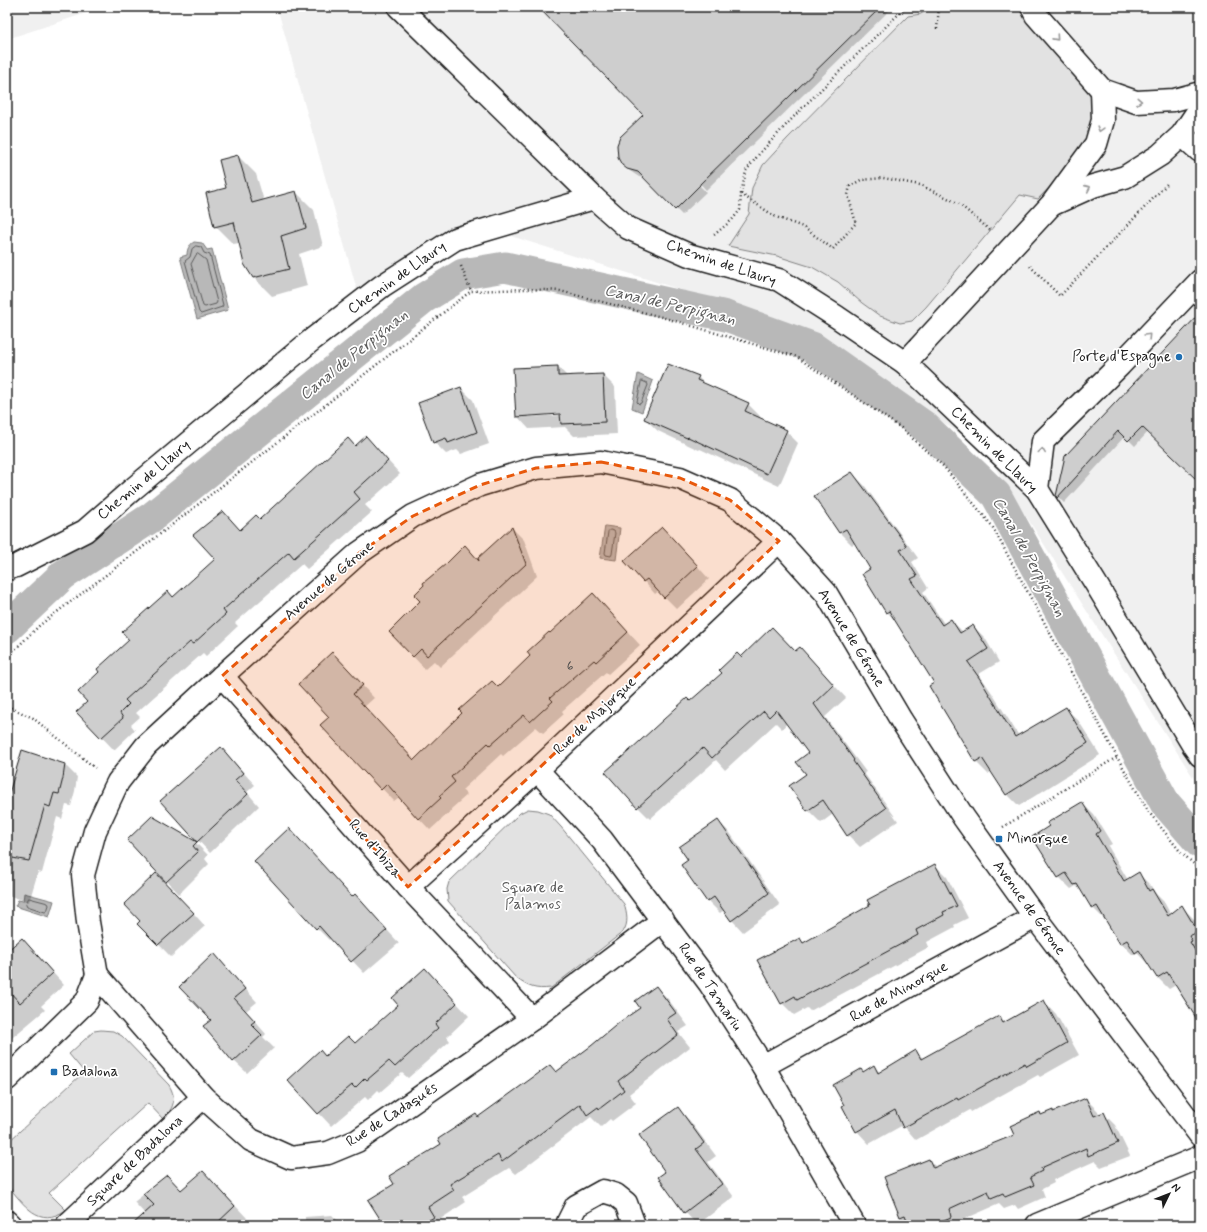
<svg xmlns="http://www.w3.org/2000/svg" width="1207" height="1232" font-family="Mynerve,sans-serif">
  <rect width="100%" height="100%" fill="#fff"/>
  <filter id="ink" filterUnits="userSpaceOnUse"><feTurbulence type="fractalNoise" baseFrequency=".025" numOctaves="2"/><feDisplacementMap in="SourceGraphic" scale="8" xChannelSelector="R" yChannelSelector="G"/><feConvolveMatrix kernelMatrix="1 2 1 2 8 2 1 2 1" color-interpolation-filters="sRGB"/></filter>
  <g filter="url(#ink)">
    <!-- built -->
    <g fill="#f0f0f0">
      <path d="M 7,7 L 105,7 L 7,39 Z"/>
      <path d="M 277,7 L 1200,7 L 1200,788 L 983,449 L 801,328 L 492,230 L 361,304 Z"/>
    </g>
    <!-- green -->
    <g fill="#e2e2e2" stroke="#7f7f7f">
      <path d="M 930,7 L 1017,7 L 1082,74 L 1089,86 L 1094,107 L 1092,126 L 1084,144 L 1076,160 L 1038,199 L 1020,195 L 926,307 L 912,321 L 900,323 L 880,316 L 862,303 L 838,282 L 812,267 L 777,256 L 728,246 L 749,214 L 752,188 L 763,165 L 787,139 L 908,16 L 921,14 Z"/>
      <path d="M 528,809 L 538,810 L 549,814 L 561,827 L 624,904 C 627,914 629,923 623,932 L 551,988 C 535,990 528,987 516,978 L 448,901 L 447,889 L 449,882 L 520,813 Z"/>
      <path d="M 101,1030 L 113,1031 L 122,1036 L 169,1085 C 177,1099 174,1108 163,1119 L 148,1103 L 49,1193 L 66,1210 C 38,1229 24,1204 7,1185 L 7,1143 L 84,1072 L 69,1054 L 94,1031 Z"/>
    </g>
    <!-- water -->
    <g fill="#b8b8b8" stroke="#7a7a7a">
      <path d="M 194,242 L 202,243 L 207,250 L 212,249 L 228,310 L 197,319 L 180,257 L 187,255 C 187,249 189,245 194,242 Z"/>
      <path d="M 638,374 L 653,381 L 642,412 L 632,408 Z"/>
      <path d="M 605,526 L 620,528 L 616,560 L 600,558 Z"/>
      <path d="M 24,893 L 54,901 L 49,917 L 15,906 L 18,900 L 23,901 Z"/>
    </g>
    <!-- shadow -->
    <g fill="#0003" fill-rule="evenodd">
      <path d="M 539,7 L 893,7 L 706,190 L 698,181 L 696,182 L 706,192 L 682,215 L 645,178 L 639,177 L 630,171 L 623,165 L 619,158 L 618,145 L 644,115 Z"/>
      <path d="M 238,156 L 256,174 L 264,201 L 296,192 L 314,210 L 323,246 L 299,254 L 307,286 L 272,296 L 254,278 L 240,243 L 233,244 L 215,226 Z"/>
      <path d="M 1200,314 L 1200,481 L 1148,432 L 1135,446 L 1125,436 L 1064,503 L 1057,496 Z"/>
      <path d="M 558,367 L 568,377 L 603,375 L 615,387 L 617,434 L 574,436 L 565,427 L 529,429 L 517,416 ZM 565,413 L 565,415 L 527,417 L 527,415 Z"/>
      <path d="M 698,377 L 705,384 L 748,404 L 760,416 L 759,419 L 786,431 L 798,443 L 779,486 L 700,449 L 699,450 L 658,431 L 645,419 Z"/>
      <path d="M 461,388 L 473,400 L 489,444 L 461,454 L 457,450 L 446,454 L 434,442 Z"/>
      <path d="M 355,447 L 378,450 L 400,474 L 365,505 L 372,512 L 307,569 L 302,564 L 235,623 L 238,626 L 206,656 L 203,653 L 136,713 L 140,717 L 131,725 L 135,730 L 114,750 L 78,712 L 88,702 L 174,598 L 217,559 L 223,512 L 241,531 L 260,521 Z"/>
      <path d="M 852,473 L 864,485 L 918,558 L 912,562 L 928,588 L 923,592 L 945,625 L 951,620 L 963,632 L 973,626 L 985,638 L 999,662 L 979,674 L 992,693 L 1019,736 L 1065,708 L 1078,720 L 1100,755 L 1019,806 L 1007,794 L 992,771 L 988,774 L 976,762 L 930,687 L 936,684 L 899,624 L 887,612 L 871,570 L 855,543 L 852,545 L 840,533 L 815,496 Z"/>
      <path d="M 512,528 L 524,540 L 537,576 L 440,667 L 434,661 L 425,669 L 390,632 L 422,601 L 481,563 Z"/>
      <path d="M 674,540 L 709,579 L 677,609 L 659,591 L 655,594 L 626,561 Z"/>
      <path d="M 593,594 L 640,645 L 608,674 L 606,672 L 562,711 L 564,714 L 543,733 L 536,727 L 503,756 L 501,754 L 462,790 L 467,795 L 451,809 L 452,810 L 430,830 L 399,797 L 394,801 L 321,725 L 330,718 L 344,666 L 374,698 L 364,707 L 414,761 L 498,688 L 532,656 L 550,634 Z"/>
      <path d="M 800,648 L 846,698 L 825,717 L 866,772 L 864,773 L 898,821 L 860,847 L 848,835 L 833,814 L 821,823 L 808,810 L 790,786 L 807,775 L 809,753 L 787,723 L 782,729 L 776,723 L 725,770 L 716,760 L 650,819 L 638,807 L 690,702 L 741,658 L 796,652 Z"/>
      <path d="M 221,748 L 255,785 L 247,792 L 259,806 L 210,853 L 161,801 Z"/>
      <path d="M 65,765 L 77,777 L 75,791 L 71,806 L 66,805 L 62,819 L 57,817 L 42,873 L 38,872 L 29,902 L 7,895 L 7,795 L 9,796 Z"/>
      <path d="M 1082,803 L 1094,815 L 1112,844 L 1108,846 L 1128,880 L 1139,874 L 1151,886 L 1156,894 L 1164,902 L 1171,915 L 1182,907 L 1194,919 L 1200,928 L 1200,1022 L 1176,985 L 1169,989 L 1157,977 L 1149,964 L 1148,964 L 1137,953 L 1133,955 L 1121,943 L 1106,919 L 1105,920 L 1093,908 L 1086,895 L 1076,886 L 1071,889 L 1059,877 Z"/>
      <path d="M 152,817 L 196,843 L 208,855 L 205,859 L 209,864 L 179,894 L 167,881 Z"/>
      <path d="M 718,821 L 730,833 L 780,905 L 743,932 L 732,920 L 724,910 L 720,913 L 708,901 L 682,865 L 689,860 Z"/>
      <path d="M 255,861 L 352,898 L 367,908 L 399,943 L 364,973 L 331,938 L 329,940 L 317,928 Z"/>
      <path d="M 935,865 L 947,877 L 968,918 L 954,925 L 955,927 L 927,942 L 929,947 L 810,1011 L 807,1008 L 794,1015 L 782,1003 L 800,939 L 805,944 L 871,905 Z"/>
      <path d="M 169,886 L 205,926 L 171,957 L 139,924 Z"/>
      <path d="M 33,951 L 64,985 L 41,1006 L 45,1010 L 7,1042 L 7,952 Z"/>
      <path d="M 226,967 L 257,1002 L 246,1011 L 266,1034 L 263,1037 L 274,1048 L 247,1073 L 234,1061 L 212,1020 Z"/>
      <path d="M 437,982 L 469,1016 L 447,1037 L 450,1041 L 408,1078 L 402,1073 L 380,1092 L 378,1090 L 368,1100 L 365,1097 L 331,1126 L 288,1080 L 325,1057 L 355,1044 Z"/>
      <path d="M 656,987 L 668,999 L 688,1026 L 678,1032 L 690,1047 L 629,1094 L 636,1103 L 612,1121 L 610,1119 L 601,1127 L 591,1117 L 516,1174 L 509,1168 L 462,1197 L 466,1202 L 439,1220 L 443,1225 L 385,1225 L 395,1184 L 442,1144 L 479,1118 L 557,1073 L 642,1008 Z"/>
      <path d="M 1044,1001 L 1056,1014 L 1079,1055 L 1040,1077 L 1038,1075 L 971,1112 L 970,1110 L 916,1140 L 903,1125 L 869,1144 L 857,1131 L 863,1073 L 874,1066 L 880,1073 L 916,1052 L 924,1059 L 999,1017 L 1005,1023 Z"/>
      <path d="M 1086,1099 L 1098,1111 L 1099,1115 L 1103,1113 L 1115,1125 L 1130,1156 L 1101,1167 L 1095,1161 L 1053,1180 L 1054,1183 L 1042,1189 L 1045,1197 L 1018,1209 L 1015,1205 L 1004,1209 L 999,1204 L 960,1221 L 961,1225 L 909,1225 L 900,1217 L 929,1160 L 936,1167 L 1015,1136 L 1040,1114 L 1042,1116 L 1052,1111 L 1054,1113 Z"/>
      <path d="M 677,1108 L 690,1121 L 716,1156 L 708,1162 L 734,1197 L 697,1225 L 685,1212 L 667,1172 Z"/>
      <path d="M 167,1176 L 182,1191 L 215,1184 L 247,1218 L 240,1225 L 134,1225 L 145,1214 L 134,1202 Z"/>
      <path d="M 332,1215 L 342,1225 L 274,1225 L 273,1223 L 305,1221 L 305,1217 Z"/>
    </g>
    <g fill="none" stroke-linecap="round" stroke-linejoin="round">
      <!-- shore -->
      <g stroke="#5a5a5a" stroke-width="1">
        <path d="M 196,246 L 201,247 L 204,253 L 210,255 L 223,305 L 222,307 L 201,314 L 199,312 L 185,261 L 190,257 L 192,249 Z"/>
        <path d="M 198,254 L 206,260 L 217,302 L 216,304 L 205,307 L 203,306 L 191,264 L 196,255 Z"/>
        <path d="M 642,381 L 647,383 L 648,385 L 641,403 L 639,404 L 637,402 L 641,382 Z"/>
        <path d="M 610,530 L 614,531 L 615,533 L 612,554 L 611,556 L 606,555 L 605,553 L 608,532 Z"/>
        <path d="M 29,898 L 48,903 L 49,905 L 47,911 L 45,912 L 27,906 L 26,904 Z"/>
      </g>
      <!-- canal -->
      <path stroke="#b8b8b8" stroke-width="31" d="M 7,628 L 63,575 L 152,517 L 424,298 L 463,274 L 505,267 L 726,316 L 812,347 L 924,426 L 996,495 L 1165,803 L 1200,843"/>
    </g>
    <!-- building -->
    <g fill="#cecece" stroke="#1c1c1c">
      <path d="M 538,7 L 881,7 L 700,184 L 700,185 L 675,210 L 638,172 L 627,169 L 622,165 L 618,158 L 617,145 L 620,137 L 643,115 Z"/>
      <path d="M 238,155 L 252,203 L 296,191 L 306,228 L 281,236 L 289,269 L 253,278 L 244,264 L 234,222 L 214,227 L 206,193 L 226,188 L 219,160 Z"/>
      <path d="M 1200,313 L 1200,483 L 1142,427 L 1128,441 L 1118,431 L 1057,498 L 1056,496 L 1065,456 Z"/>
      <path d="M 668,364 L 699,376 L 697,380 L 749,403 L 745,411 L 787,430 L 767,474 L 688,437 L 687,438 L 644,419 Z"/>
      <path d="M 558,366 L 558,376 L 603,374 L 605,422 L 561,424 L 560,414 L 516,417 L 513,368 Z"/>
      <path d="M 461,387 L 477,432 L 448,443 L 446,438 L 433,443 L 418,403 Z"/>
      <path d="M 366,436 L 388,461 L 354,492 L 360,499 L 294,558 L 289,552 L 223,610 L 226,614 L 193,644 L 190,642 L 125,700 L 129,704 L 120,713 L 123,718 L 101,738 L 76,712 L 87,702 L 78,692 L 99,672 L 97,669 L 129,640 L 122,632 L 168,591 L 173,597 L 215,559 L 193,535 L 223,511 L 240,530 L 256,515 L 260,519 L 348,438 L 355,446 Z"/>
      <path d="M 852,472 L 899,535 L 907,546 L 900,550 L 917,576 L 911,579 L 942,625 L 951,619 L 960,633 L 973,625 L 988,649 L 968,662 L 980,679 L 1015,737 L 1066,707 L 1088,743 L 1006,795 L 982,758 L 975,762 L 929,686 L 934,683 L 889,611 L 886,613 L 862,574 L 870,569 L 846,529 L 839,533 L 814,496 Z"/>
      <path d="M 512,527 L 526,564 L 427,656 L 421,649 L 413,657 L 389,632 L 420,601 L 414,595 L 424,585 L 423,583 L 446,564 L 465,545 L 479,561 L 478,558 Z"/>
      <path d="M 662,527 L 698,566 L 664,598 L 647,579 L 643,582 L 624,561 Z"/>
      <path d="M 593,593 L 628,632 L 596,662 L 594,660 L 550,698 L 553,701 L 530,722 L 524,715 L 490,745 L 488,743 L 451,777 L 455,782 L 439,796 L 441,798 L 418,819 L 387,784 L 381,790 L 320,725 L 329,717 L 298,684 L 332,652 L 363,685 L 353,694 L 414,760 L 462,713 L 459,710 L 492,681 L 498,687 L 530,656 L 527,652 L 549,632 L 550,633 Z"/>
      <path d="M 772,627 L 795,651 L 800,647 L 834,685 L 814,704 L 854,760 L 853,761 L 886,808 L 847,836 L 823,800 L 807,811 L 789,786 L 806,774 L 796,762 L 808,753 L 776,710 L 769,717 L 764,711 L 712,758 L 703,748 L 637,808 L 605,772 L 629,751 L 687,698 L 690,701 L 722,673 L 719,670 L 737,653 L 741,657 Z"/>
      <path d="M 221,747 L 243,773 L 235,780 L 248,794 L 197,842 L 160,801 Z"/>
      <path d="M 22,750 L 65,764 L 63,778 L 59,794 L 54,793 L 50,807 L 45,805 L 29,861 L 7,857 L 7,800 Z"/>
      <path d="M 1082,802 L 1100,831 L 1096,834 L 1124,881 L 1139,872 L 1149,891 L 1152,889 L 1168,916 L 1182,905 L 1198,932 L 1189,936 L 1192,941 L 1190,942 L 1200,959 L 1200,1024 L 1167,972 L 1157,978 L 1139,950 L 1135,953 L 1127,940 L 1120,944 L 1097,906 L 1092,909 L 1077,884 L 1074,885 L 1066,873 L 1058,878 L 1032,837 L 1049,826 L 1047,823 Z"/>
      <path d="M 152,816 L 197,842 L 193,846 L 198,852 L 166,882 L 127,840 Z"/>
      <path d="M 718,820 L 769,893 L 731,921 L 714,897 L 707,902 L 681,865 L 688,860 L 679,847 Z"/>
      <path d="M 289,828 L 352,897 L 355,894 L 387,930 L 351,962 L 319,926 L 316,929 L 254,861 Z"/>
      <path d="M 935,864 L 957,906 L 943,912 L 944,915 L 916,930 L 918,935 L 797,1000 L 795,996 L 781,1004 L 757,960 L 800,938 L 803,943 L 870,905 L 867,900 Z"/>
      <path d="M 156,873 L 194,913 L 158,945 L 137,924 L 140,921 L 124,904 Z"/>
      <path d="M 22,938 L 53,973 L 20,1003 L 7,989 L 7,951 Z"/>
      <path d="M 214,953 L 245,989 L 234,998 L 255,1021 L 251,1024 L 262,1035 L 233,1062 L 203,1026 L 211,1020 L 179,987 Z"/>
      <path d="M 425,968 L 457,1003 L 435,1024 L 438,1028 L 395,1067 L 389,1061 L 367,1080 L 365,1078 L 355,1088 L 352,1085 L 318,1114 L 287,1080 L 320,1050 L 325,1056 L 348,1036 L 355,1043 L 398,1005 L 392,998 Z"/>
      <path d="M 656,986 L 676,1013 L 667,1019 L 678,1035 L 618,1081 L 624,1090 L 599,1109 L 598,1107 L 587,1115 L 580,1104 L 502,1162 L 498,1155 L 450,1184 L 454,1190 L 428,1207 L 434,1217 L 422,1225 L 384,1225 L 368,1200 L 394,1184 L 389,1176 L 441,1144 L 438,1139 L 476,1114 L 478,1117 L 550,1065 L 556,1072 L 591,1046 L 621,1021 L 640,1008 L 635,1001 Z"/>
      <path d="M 1044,1000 L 1067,1043 L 1027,1066 L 1025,1063 L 958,1100 L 957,1098 L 903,1128 L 895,1110 L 856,1132 L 842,1106 L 844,1105 L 833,1085 L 861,1069 L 863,1072 L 874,1065 L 878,1073 L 916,1050 L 921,1059 L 999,1016 L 1003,1023 Z"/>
      <path d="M 1086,1098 L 1094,1116 L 1104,1112 L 1118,1143 L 1088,1156 L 1086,1148 L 1041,1168 L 1042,1171 L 1030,1177 L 1034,1185 L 1005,1197 L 1003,1193 L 991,1198 L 988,1191 L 949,1209 L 951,1217 L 932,1225 L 909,1225 L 905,1215 L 900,1217 L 884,1177 L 929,1159 L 933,1168 L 1014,1135 L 1010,1126 L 1040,1112 L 1041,1115 L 1053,1110 L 1053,1112 Z"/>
      <path d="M 678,1107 L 704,1143 L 696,1149 L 722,1184 L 684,1213 L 658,1177 L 665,1172 L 639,1135 Z"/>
      <path d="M 203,1171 L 235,1206 L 215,1225 L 132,1225 L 154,1205 L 143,1194 L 167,1175 L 181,1190 Z"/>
    </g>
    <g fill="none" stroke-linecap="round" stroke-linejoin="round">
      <defs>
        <g id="minor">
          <path d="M 399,7 L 594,198 L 628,228 L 689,255 L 779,280 L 837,317 L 905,363 L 1037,489 L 1096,584 L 1193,745 L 1200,755"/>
          <path d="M 1032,7 L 1036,15 L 1102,90 L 1136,102 L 1174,100 L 1200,93"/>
          <path d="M 1182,135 L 1200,151"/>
          <path d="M 1053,204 L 1093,186 L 1125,177 L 1160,155 L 1182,135 L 1200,108"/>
          <path d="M 905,363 L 1052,204 L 1096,144 L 1103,120 L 1102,90"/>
          <path d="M 1037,489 L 1043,441 L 1120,365 L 1200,281"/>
          <path d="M 7,569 L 16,566 L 85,531 L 133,489 L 313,339 L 382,286 L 455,239 L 594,198"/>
          <path d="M 222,676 L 408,887 L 532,1019"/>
          <path d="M 537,770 L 602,840 L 710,984 L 763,1066 L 854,1225"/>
          <path d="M 408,887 L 537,770 L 779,541"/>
          <path d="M 97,975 L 203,1097 L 251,1140 L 291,1158 L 328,1153 L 357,1141 L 532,1019 L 663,920"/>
          <path d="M 763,1066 L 1035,917"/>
          <path d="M 7,1079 L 87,1001 L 97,975 L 88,922 L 83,875 L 95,831 L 115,788 L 118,782 L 146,746 L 222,676 L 359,553 L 413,516 L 480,485 L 536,468 L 601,462 L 680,478 L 730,500 L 779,541 L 826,593 L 901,720 L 964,818 L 1035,917 L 1200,1135"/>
          <path d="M 7,1222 L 10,1225"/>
          <path d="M 67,1225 L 203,1097"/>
          <path d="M 569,1225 L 568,1222 L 576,1206 L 603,1191 L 616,1195 L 626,1203 L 634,1225"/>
          <path d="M 1037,1225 L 1200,1157"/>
        </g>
      </defs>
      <!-- minor casing -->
      <use href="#minor" stroke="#1c1c1c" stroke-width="25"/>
      <!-- path -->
      <g stroke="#1c1c1c" stroke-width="2.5" stroke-dasharray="1 3" stroke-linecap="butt">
        <path d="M 937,29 L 939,7"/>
        <path d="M 741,194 L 776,217 L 803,227 L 833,249 L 856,223 L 848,195 L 850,186 L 861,180 L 883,178 L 920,185 L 958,203 L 991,231"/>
        <path d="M 714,235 L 732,220 L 740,210 L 741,194 L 746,171 L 759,154 L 802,108 L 906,7"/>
        <path d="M 461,266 L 471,291"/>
        <path d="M 1030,266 L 1060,296 L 1167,184"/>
        <path d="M 7,657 L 40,625 L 168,528 L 471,291 L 527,289 L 560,291 L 665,318 L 797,357 L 901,428 L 944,467 L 992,526 L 1117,757 L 1148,811 L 1179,850 L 1200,870"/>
        <path d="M 7,706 L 33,718 L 95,768"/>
        <path d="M 1003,827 L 1117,757"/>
      </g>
      <!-- minor -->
      <use href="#minor" stroke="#fff" stroke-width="22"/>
    </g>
    <!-- one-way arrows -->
    <defs><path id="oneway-chevron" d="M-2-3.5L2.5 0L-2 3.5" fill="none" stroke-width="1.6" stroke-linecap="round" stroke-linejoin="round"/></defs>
    <g stroke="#999">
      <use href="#oneway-chevron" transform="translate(1056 38) rotate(48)"/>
      <use href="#oneway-chevron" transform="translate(1139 101) rotate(3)"/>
      <use href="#oneway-chevron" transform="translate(1100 129) rotate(106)"/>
      <use href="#oneway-chevron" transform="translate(1088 188) rotate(-24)"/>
      <use href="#oneway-chevron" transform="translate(1148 336) rotate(-46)"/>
      <use href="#oneway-chevron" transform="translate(1042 451) rotate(-82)"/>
    </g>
  </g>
  <!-- marked area -->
  <path fill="#e8590c" fill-opacity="0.2" stroke="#e8590c" stroke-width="3" stroke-dasharray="8 5" stroke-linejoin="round" d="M 601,462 L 680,478 L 730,500 L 779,541 L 537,770 L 408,887 L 222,676 L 359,553 L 413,516 L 480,485 L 536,468 Z"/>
  <!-- markers -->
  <g fill="#1f6fb2" stroke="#fff" stroke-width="1.5">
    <circle cx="1179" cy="357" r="4"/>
    <rect x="995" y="835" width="8" height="8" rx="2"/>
    <rect x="50" y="1068" width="8" height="8" rx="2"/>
  </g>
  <g text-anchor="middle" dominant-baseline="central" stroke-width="3.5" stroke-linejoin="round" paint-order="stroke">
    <!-- number labels -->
    <g font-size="13" fill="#484848">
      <text x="570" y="666">6</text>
    </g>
    <!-- street labels -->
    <g font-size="15" fill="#1c1c1c" stroke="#fff">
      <text transform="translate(721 263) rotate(19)">Chemin de Llaury</text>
      <text transform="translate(397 278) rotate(-35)">Chemin de Llaury</text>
      <text transform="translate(994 450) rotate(45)">Chemin de Llaury</text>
      <text transform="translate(144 480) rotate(-40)">Chemin de Llaury</text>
      <text transform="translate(329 581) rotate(-41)">Avenue de Gérone</text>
      <text transform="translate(851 638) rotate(58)">Avenue de Gérone</text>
      <text transform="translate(595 716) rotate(-43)">Rue de Majorque</text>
      <text transform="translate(375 849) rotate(49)">Rue d'Ibiza</text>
      <text transform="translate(1029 908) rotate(54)">Avenue de Gérone</text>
      <text transform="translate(710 987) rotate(56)">Rue de Tamariu</text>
      <text transform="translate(899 992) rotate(-29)">Rue de Minorque</text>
      <text transform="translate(392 1115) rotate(-33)">Rue de Cadaqués</text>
      <text transform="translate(135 1161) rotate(-43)">Square de Badalona</text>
    </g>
    <!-- poi labels -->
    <g font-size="15" fill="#1c1c1c" stroke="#fff" text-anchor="start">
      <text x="1171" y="357" text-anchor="end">Porte d'Espagne</text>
      <text x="1007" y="839">Minorque</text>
      <text x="62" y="1072">Badalona</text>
    </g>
    <!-- park labels -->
    <g font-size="15" fill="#575757" stroke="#fff">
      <text x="533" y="888">Square de<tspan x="533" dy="17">Palamos</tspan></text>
    </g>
    <!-- water labels -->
    <g font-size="16" font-style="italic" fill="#5a5a5a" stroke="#fff">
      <text transform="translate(670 305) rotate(13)">Canal de Perpignan</text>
      <text transform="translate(354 355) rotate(-39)">Canal de Perpignan</text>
      <text transform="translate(1029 557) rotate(61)">Canal de Perpignan</text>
    </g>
  </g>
  <!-- margin -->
  <rect width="1207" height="1232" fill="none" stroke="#fff" stroke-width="24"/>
  <rect x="12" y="12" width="1183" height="1208" fill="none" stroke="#1c1c1c" stroke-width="1.5" filter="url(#ink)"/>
  <!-- north arrow -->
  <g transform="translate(1169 1194) rotate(47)" stroke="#ffffff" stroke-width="3" paint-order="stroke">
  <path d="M0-3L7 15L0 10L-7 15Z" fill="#1c1c1c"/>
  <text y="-6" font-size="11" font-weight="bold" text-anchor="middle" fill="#1c1c1c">N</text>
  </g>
</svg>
